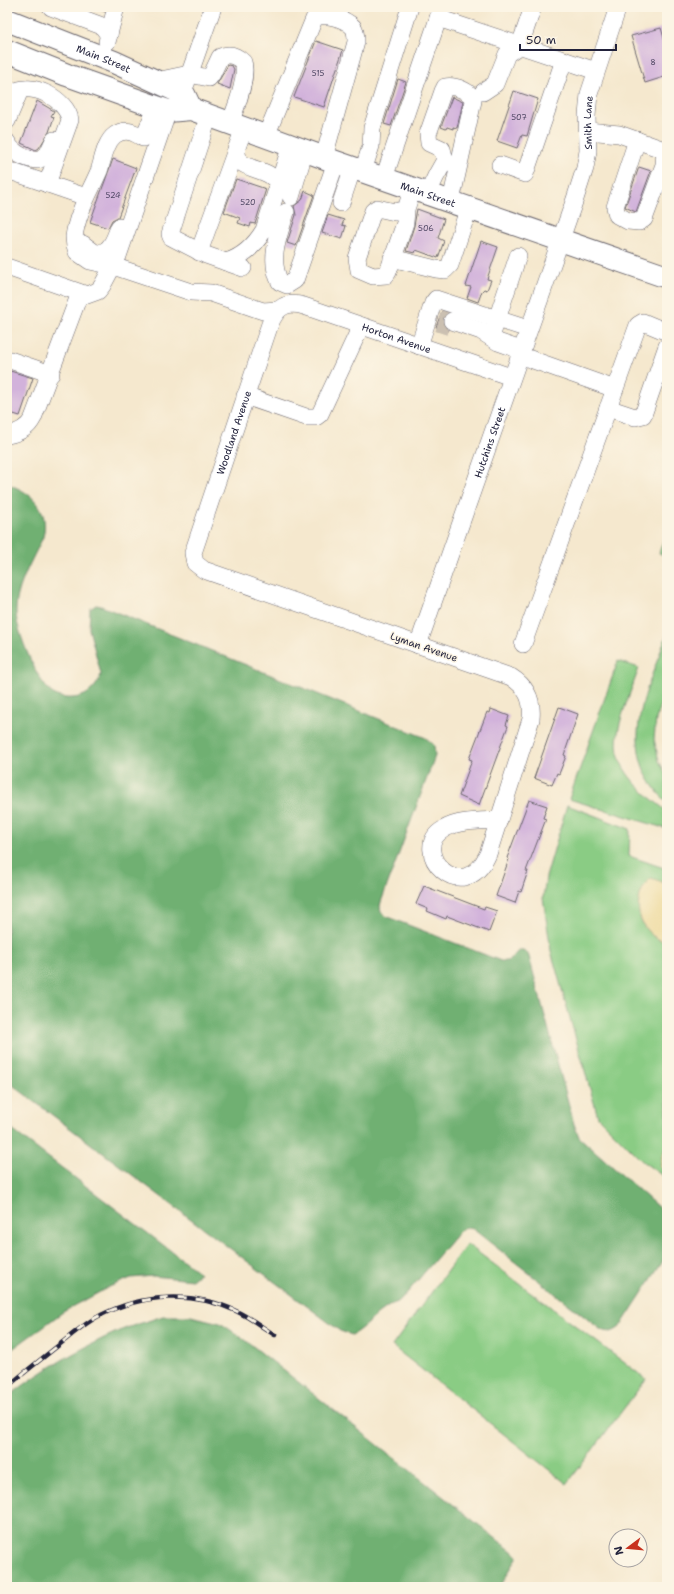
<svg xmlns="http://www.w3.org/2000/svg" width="674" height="1594" font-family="'Shantell Sans',sans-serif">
  <rect width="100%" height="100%" fill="#fcf5e5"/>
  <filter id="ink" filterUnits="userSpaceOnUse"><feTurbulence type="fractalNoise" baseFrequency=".025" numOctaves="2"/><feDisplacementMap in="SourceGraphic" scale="8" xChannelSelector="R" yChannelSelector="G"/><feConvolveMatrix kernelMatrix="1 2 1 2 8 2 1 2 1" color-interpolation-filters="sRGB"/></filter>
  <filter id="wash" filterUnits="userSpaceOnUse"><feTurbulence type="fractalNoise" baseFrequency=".012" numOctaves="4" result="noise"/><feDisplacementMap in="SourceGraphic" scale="16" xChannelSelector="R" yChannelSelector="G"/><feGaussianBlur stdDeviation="0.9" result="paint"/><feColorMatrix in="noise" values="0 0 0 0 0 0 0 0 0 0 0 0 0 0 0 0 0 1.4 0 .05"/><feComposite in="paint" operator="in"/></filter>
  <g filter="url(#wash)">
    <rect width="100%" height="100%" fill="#f5e8ce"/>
    <!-- green -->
    <g fill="#8acc84" stroke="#567760">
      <path d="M 667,530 L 667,556 L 659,553 Z"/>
      <path d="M 667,634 L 667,687 L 656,719 L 654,739 L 659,761 L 667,776 L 667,802 C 613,751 647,692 667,634 Z"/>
      <path d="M 618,661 L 639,668 C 613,741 598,759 667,811 L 667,829 L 569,799 Z"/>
      <path d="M 567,805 L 630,829 L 629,856 L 667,869 L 667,1179 L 642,1161 L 598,1117 L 551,951 L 543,898 L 546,877 Z"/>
      <path d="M 467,1244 L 646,1379 L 567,1484 L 392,1346 Z"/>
    </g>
    <!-- forest -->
    <g fill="#6fb072" stroke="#486956">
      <path d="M 7,484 C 32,492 50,509 43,537 C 33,559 16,586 16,611 C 15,628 39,688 55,695 C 63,699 74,699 82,696 C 91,693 99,683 101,674 L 89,629 L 90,609 L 96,605 L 101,606 L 426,738 L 434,745 L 435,756 L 381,902 C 378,911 383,915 390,918 L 501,961 C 510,963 513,956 519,950 L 523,950 L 528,953 L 574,1124 L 579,1137 L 667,1215 L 667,1255 L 620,1327 C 612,1333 609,1333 600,1329 L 473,1229 C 465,1227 462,1228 457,1234 L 401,1300 C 380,1308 370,1324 352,1335 L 340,1331 L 7,1081 Z"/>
      <path d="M 7,1126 L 200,1273 L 192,1280 L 153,1276 L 131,1278 L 109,1287 L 63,1312 L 7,1353 Z"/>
      <path d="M 163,1316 L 191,1316 L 220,1323 L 244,1339 L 518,1556 L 500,1587 L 7,1587 L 7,1398 C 39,1371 81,1348 119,1331 C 133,1325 149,1321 163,1316 Z"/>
    </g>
    <!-- sand -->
    <g fill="#eeda9e" stroke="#887e6c">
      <path d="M 651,878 L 667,884 L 667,942 C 637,936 629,898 651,878 Z"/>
      <path d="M 667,1146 L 667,1171 L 660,1167 L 662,1155 Z"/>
    </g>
    <g id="blocks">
      <!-- building -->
      <g fill="#d2b2db">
        <path d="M 661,28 L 667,48 L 667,76 L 645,83 L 631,36 Z"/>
        <path d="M 316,41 L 343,50 L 324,107 L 294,97 Z"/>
        <path d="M 228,65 L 232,66 L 234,69 L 230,89 L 217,84 Z"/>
        <path d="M 398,79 L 406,82 L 391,126 L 384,124 Z"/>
        <path d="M 514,91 L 538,99 L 527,136 L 522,135 L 517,148 L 497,141 Z"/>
        <path d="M 452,97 L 463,102 L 457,128 L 453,127 L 453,129 L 447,127 L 446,129 L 441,127 Z"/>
        <path d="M 37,101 L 54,111 L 51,116 L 54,117 L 49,132 L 39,148 L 36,150 L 21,143 Z"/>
        <path d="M 113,159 L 136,168 L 118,217 L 112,220 L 108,228 L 90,222 Z"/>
        <path d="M 639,167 L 651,171 L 636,212 L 625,207 Z"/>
        <path d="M 236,179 L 266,189 L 255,224 L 251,223 L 250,227 L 238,223 L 240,218 L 224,212 Z"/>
        <path d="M 305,191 L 314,195 L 296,246 L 287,243 L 296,215 L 294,206 L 302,200 Z"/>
        <path d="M 417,209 L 444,219 L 438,238 L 444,241 L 438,258 L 416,250 L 415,253 L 406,251 L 414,226 Z"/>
        <path d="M 328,215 L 344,220 L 342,225 L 346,226 L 342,239 L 322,233 Z"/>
        <path d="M 481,241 L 498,247 L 487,279 L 491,280 L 487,290 L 484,289 L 482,291 L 478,302 L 467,298 L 471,287 L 466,286 Z"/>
        <path d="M 442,311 L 446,313 L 443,317 L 442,323 L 449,331 L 436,327 Z"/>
        <path d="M 7,370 L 33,378 L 20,416 L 7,412 Z"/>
        <path d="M 559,707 L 578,714 L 564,755 L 566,756 L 559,774 L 557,773 L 552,785 L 534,778 Z"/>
        <path d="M 491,709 L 509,716 L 506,725 L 508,726 L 479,805 L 459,796 L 472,760 L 469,759 L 487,712 L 490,713 Z"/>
        <path d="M 529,800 L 547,806 L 543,818 L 546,819 L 526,871 L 528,871 L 521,892 L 519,891 L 515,903 L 496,896 L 509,859 L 507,858 Z"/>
        <path d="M 424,886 L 484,909 L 485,907 L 497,911 L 489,932 L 447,916 L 446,919 L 427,911 L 428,909 L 416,904 Z"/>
      </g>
    </g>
  </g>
  <g filter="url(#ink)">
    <use href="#blocks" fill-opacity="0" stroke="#6c676e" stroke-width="1"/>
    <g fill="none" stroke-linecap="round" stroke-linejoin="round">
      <!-- minor-tunnel -->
      <g stroke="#cbc0b1" stroke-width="17" stroke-dasharray="17 8" stroke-linecap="butt">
        <path d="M 101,11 L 103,7"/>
        <path d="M 442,310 L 454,315"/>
        <path d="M 438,323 L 450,327"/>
      </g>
      <defs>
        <g id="minor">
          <path d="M 51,7 L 102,26 L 109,35"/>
          <path d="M 438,18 L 596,71"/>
          <path d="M 107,42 L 116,7"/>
          <path d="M 156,81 L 189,74 L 209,78 L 212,74 L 220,57 C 229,53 236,55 243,62 C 248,77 236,108 230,123"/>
          <path d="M 186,84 L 213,7"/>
          <path d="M 483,92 L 495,84 L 507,54 L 520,45 L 533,7"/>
          <path d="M 7,104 L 13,93 C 30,80 67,99 70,120 L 47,184"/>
          <path d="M 157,107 L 143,138 C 134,132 125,128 115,135 C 105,142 103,160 99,171 C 90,192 77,213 74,237 C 74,242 75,247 77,252 L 90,261 L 113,266 L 191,292 L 211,293 L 263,311 L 278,310"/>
          <path d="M 209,115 L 170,234 L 171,237 L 206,255 L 243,268"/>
          <path d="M 7,121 L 18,95"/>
          <path d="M 588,131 L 619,134 L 667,151"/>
          <path d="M 266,136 L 314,19 C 322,11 346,19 353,27 C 356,31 356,37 356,42 L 324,157"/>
          <path d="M 637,140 L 615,207 L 617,215 L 628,221 L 639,222 L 644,219 L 664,165 L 665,152"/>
          <path d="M 7,142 C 12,153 27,160 38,160 L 47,155 L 54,140"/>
          <path d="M 236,150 L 239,161 C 252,172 271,169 279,185"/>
          <path d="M 500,165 L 525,174 L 564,60"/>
          <path d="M 7,170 L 86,197"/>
          <path d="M 363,171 L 371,146 L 372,128 L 410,7"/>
          <path d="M 384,178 L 442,7"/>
          <path d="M 428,193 L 436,176 L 445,160 L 442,149 L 429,143 L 428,134 L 443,91 L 445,87 C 454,85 472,91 473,101 L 451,201"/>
          <path d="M 291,197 L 305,150"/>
          <path d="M 341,203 L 353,167"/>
          <path d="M 406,209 L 395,212 L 377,208 L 373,211 L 357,258 L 359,270 L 373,276 L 386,275 L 388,272 L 405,223 L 406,209 L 413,188"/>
          <path d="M 286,212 C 279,235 268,259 280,282 L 287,285 L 295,280 L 336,162"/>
          <path d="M 83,244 L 95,253 C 110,255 115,238 119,227"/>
          <path d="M 199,252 L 244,128"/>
          <path d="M 392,258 L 436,269 L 445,270 L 450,265 L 469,207"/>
          <path d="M 226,262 C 243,257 255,245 264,230 L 291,145"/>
          <path d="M 7,267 L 87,295 L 98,291 L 102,286 L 118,256 L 168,111"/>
          <path d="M 452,321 L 481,331 L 498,342 L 521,350"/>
          <path d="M 491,337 L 518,256"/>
          <path d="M 419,346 L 433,303 L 436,299 L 528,329"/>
          <path d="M 519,355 L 615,389"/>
          <path d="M 7,359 L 51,374"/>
          <path d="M 245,396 L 306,417 L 316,417 L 320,414 L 361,326"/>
          <path d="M 608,408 L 635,417 L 643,415 L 667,346"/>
          <path d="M 7,435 C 19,433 28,428 33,418 L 80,293"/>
          <path d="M 523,644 L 638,325 L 643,322 L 667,332"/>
          <path id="s1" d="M 418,645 L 575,199 L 585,168 L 588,151 L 587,116 L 589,94 L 618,7"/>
          <path id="s2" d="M 499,820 C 481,821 459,820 444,829 C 407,850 463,910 488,854 L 531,719 C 533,700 527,687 511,677 L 204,570 L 195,563 L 193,553 L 270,324 C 277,307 286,301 304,306 L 511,377"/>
        </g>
        <g id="major">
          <path id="s3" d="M 7,20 L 114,62 L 184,94 L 191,109"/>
          <path id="s4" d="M 7,51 L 67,75 L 168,111 L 191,109 L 336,162 L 667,277"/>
        </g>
      </defs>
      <!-- minor casing -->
      <use href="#minor" stroke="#6c676e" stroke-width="18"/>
      <!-- major casing -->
      <use href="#major" stroke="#6c676e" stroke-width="24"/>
      <!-- minor -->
      <use href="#minor" stroke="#fff" stroke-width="17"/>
      <!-- major -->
      <use href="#major" stroke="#fff" stroke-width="22"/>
      <defs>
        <path id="rail" d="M 7,1387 C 26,1371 45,1356 64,1341 C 75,1332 88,1321 101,1315 C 142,1294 194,1291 236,1311 C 249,1317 262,1327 275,1335"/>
      </defs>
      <!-- rail casing -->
      <use href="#rail" stroke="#22223b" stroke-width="4.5"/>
      <!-- rail -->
      <use href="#rail" stroke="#fcf5e5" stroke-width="3" stroke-dasharray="9" stroke-linecap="butt"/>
    </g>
  </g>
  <g text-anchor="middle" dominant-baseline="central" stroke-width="3" stroke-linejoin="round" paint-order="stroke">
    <!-- number labels -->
    <g font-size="8" fill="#4e4663">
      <text x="653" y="62">8</text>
      <text x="318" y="73">515</text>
      <text x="519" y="117">507</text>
      <text x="113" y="195">524</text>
      <text x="248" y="202">520</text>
      <text x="426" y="228">506</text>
    </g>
    <!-- street labels -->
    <g font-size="10" fill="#22223b" stroke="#fcf5e5">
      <text stroke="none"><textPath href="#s3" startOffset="104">Main Street</textPath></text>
      <text stroke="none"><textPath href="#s1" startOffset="551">Smith Lane</textPath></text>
      <text stroke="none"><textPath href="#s4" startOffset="447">Main Street</textPath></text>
      <text stroke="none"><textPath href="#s2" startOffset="1084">Horton Avenue</textPath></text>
      <text stroke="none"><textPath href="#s2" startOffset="828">Woodland Avenue</textPath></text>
      <text stroke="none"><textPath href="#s1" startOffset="215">Hutchins Street</textPath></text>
      <text transform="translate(424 647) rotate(19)">Lyman Avenue</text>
    </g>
  </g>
  <!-- margin -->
  <rect width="674" height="1594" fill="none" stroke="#fcf5e5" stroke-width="24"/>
  <!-- north arrow -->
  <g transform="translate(628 1548) rotate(254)"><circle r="19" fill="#fcf5e5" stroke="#a5a1a1"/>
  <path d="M0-3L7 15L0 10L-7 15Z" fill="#c8321e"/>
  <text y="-6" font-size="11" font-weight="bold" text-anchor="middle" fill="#22223b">N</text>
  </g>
  <!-- scale -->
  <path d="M520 44v6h96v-6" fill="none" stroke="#22223b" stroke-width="2"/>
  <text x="526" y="44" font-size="12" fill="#22223b" stroke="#fcf5e5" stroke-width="3" paint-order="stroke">50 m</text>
</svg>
